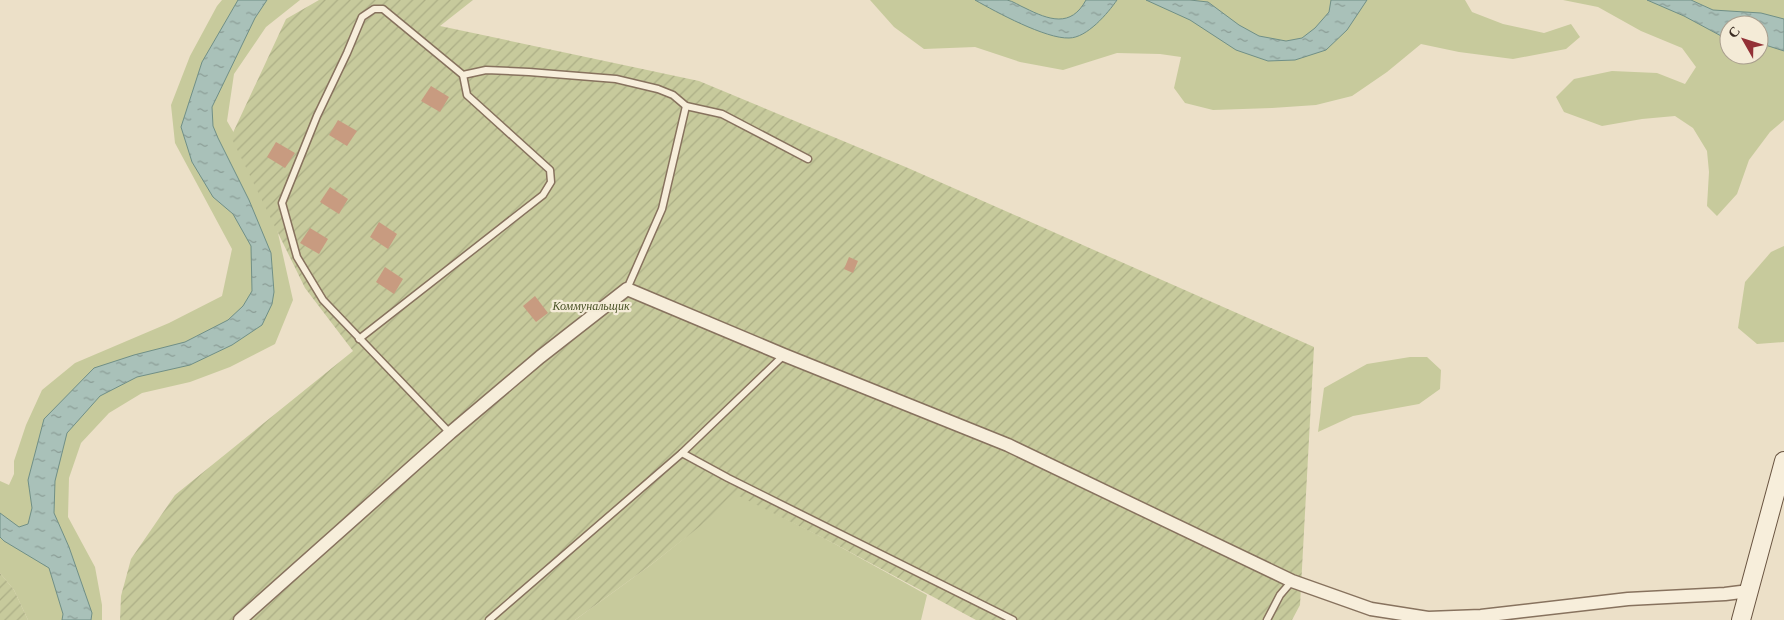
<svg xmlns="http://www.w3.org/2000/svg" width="1784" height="620" font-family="'Libre Baskerville',serif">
  <defs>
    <pattern id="garden-furrows" width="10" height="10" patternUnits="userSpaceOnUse" patternTransform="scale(1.25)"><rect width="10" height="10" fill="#c7ca9c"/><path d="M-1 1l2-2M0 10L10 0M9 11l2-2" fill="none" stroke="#acae86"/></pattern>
    <pattern id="water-ripples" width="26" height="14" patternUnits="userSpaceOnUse" patternTransform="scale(1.25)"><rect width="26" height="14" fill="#a9c1b9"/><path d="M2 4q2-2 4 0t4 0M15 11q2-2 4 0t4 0" fill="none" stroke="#8b9d96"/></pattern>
  </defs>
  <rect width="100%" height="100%" fill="#ece0c8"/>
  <!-- green -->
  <g fill="#c7ca9c" fill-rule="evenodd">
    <path d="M 222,0 L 300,0 L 266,27 L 234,74 L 227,121 L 269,193 L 293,300 L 275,344 L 230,367 L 190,382 L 142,393 L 109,413 L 81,443 L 69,478 L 68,517 L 95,567 L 102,605 L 102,620 L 28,620 L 14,590 L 0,573 L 0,481 L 9,485 L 14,474 L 14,461 L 26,425 L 42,390 L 75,363 L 169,323 L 222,296 L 232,249 L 175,143 L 171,105 L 190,56 L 217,6 Z"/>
    <path d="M 870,0 L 1465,0 L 1472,12 L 1503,24 L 1544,33 L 1571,24 L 1580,37 L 1566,49 L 1513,59 L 1459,52 L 1421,44 L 1387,72 L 1352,96 L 1316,105 L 1272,108 L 1213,110 L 1185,103 L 1174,88 L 1181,57 L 1160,54 L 1117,53 L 1063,70 L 1020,62 L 975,47 L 924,49 L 894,27 Z"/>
    <path d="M 1563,0 L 1784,0 L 1784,120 L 1770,132 L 1749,160 L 1737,194 L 1717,216 L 1707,206 L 1709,172 L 1707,151 L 1693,128 L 1675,116 L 1642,119 L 1602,126 L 1564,112 L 1556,97 L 1574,79 L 1612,71 L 1657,73 L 1685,84 L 1696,67 L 1682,48 L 1641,31 L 1598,7 ZM 1729,25 L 1759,25 L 1759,55 L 1729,55 Z"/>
    <path d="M 1784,246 L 1784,342 L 1757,344 L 1738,328 L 1745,282 L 1771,252 Z"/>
    <path d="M 1410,357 L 1427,357 L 1441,370 L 1440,389 L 1419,404 L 1353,416 L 1318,432 L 1324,388 L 1367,364 Z"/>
    <path d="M 739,495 L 835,544 L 927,595 L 921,620 L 575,620 L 652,564 Z"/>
  </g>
  <!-- garden -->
  <g fill="url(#garden-furrows)">
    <path d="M 319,0 L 473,0 L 440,26 L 699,81 L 908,168 L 1314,347 L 1300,605 L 1292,620 L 976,620 L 835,544 L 739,496 L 652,564 L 575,620 L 120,620 L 121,596 L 131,559 L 175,495 L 353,351 L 305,288 L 231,137 L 286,19 Z"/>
    <path d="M 0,573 L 14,590 L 28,620 L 0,620 Z"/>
  </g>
  <!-- water -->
  <g fill="url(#water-ripples)" stroke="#708f86">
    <path d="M 238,0 L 267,0 L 255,18 L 212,107 L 213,126 L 218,138 L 249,200 L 271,253 L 274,292 L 272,304 L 262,325 L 232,345 L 190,365 L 137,377 L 100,396 L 67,433 L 55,481 L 54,513 L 69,547 L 92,613 L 91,620 L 62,620 L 63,614 L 49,568 L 4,541 L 0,537 L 0,513 L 19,527 L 28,524 L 32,508 L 28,480 L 44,419 L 94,368 L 134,355 L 185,342 L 228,320 L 243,306 L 252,291 L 251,246 L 233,214 L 213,197 L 192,162 L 181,127 L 202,62 Z"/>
    <path d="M 975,0 C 985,0 997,0 1007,0 C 1013,1 1020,6 1025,8 C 1049,20 1071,28 1086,0 L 1117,0 C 1108,13 1087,38 1069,38 C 1046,39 996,12 975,0 Z"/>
    <path d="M 1146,0 L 1190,0 L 1208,2 L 1239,25 L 1259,36 L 1286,41 L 1302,38 L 1315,28 L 1329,12 L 1331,0 L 1367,0 L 1347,30 L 1326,50 L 1295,60 L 1268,61 L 1236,50 L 1190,20 Z"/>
    <path d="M 1647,0 L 1691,0 L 1713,10 L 1761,13 L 1784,19 L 1784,51 L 1759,43 L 1759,25 L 1729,25 L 1729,38 L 1723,37 L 1684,16 Z"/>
  </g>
  <!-- building -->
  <g fill="#c89b80">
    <path d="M 431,86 L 449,97 L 440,112 L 421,101 Z"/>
    <path d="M 338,120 L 357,131 L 347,146 L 329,135 Z"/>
    <path d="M 276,142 L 295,153 L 285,168 L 267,157 Z"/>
    <path d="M 330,187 L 348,199 L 339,214 L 320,202 Z"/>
    <path d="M 379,222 L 397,234 L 388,249 L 370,237 Z"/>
    <path d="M 310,228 L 328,239 L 319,254 L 300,243 Z"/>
    <path d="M 849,257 L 858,261 L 853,273 L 844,269 Z"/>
    <path d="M 385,267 L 403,279 L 394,294 L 376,282 Z"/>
    <path d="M 535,296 L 548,313 L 536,322 L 523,306 Z"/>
  </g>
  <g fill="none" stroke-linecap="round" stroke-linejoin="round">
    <defs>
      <g id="lane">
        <path d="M 627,289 L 662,209 L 686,106"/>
        <path d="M 359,339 L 543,195 L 551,182 L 550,170 L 467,95 L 463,75"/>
        <path d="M 450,433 L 323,300 L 297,257 L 282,203 L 317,116 L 347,53 L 362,17 L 374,9 L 383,9 L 463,75 L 486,70 L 529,72 L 616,79 L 658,89 L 673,95 L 686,106 L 722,114 L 808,159"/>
        <path d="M 682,453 L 728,478 L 1013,620"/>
        <path d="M 489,620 L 682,453 L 784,355"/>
        <path d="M 1267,620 L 1280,595 L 1292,581"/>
      </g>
      <path id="street" d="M 240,620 L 450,433 L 540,357 L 627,289 L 784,355 L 1008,445 L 1292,581 L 1371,609 L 1428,618 L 1481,616 L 1628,599 L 1725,594 L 1749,591"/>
      <path id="secondary" d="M 1741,620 L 1784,461"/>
    </defs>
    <!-- lane casing -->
    <use href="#lane" stroke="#87725e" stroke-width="9"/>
    <!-- street casing -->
    <use href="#street" stroke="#87725e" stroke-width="15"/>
    <!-- secondary casing -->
    <use href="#secondary" stroke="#695441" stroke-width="20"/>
    <!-- lane -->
    <use href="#lane" stroke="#f7eedb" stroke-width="6"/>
    <!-- street -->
    <use href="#street" stroke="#f7eedb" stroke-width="12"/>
    <!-- secondary -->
    <use href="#secondary" stroke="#f7eedb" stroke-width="18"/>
  </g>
  <g text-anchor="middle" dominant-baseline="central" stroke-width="4.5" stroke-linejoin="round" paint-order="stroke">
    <!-- park labels -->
    <g font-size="12" font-style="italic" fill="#4b5428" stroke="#f4ebd7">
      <text x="591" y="305">Коммунальщик</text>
    </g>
  </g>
  <!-- north arrow -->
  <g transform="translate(1744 40) rotate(309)"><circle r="24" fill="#f4ebd7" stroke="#a99e8e"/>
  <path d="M0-4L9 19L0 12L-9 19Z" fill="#933136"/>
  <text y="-8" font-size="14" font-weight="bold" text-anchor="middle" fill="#392b21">С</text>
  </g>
</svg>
